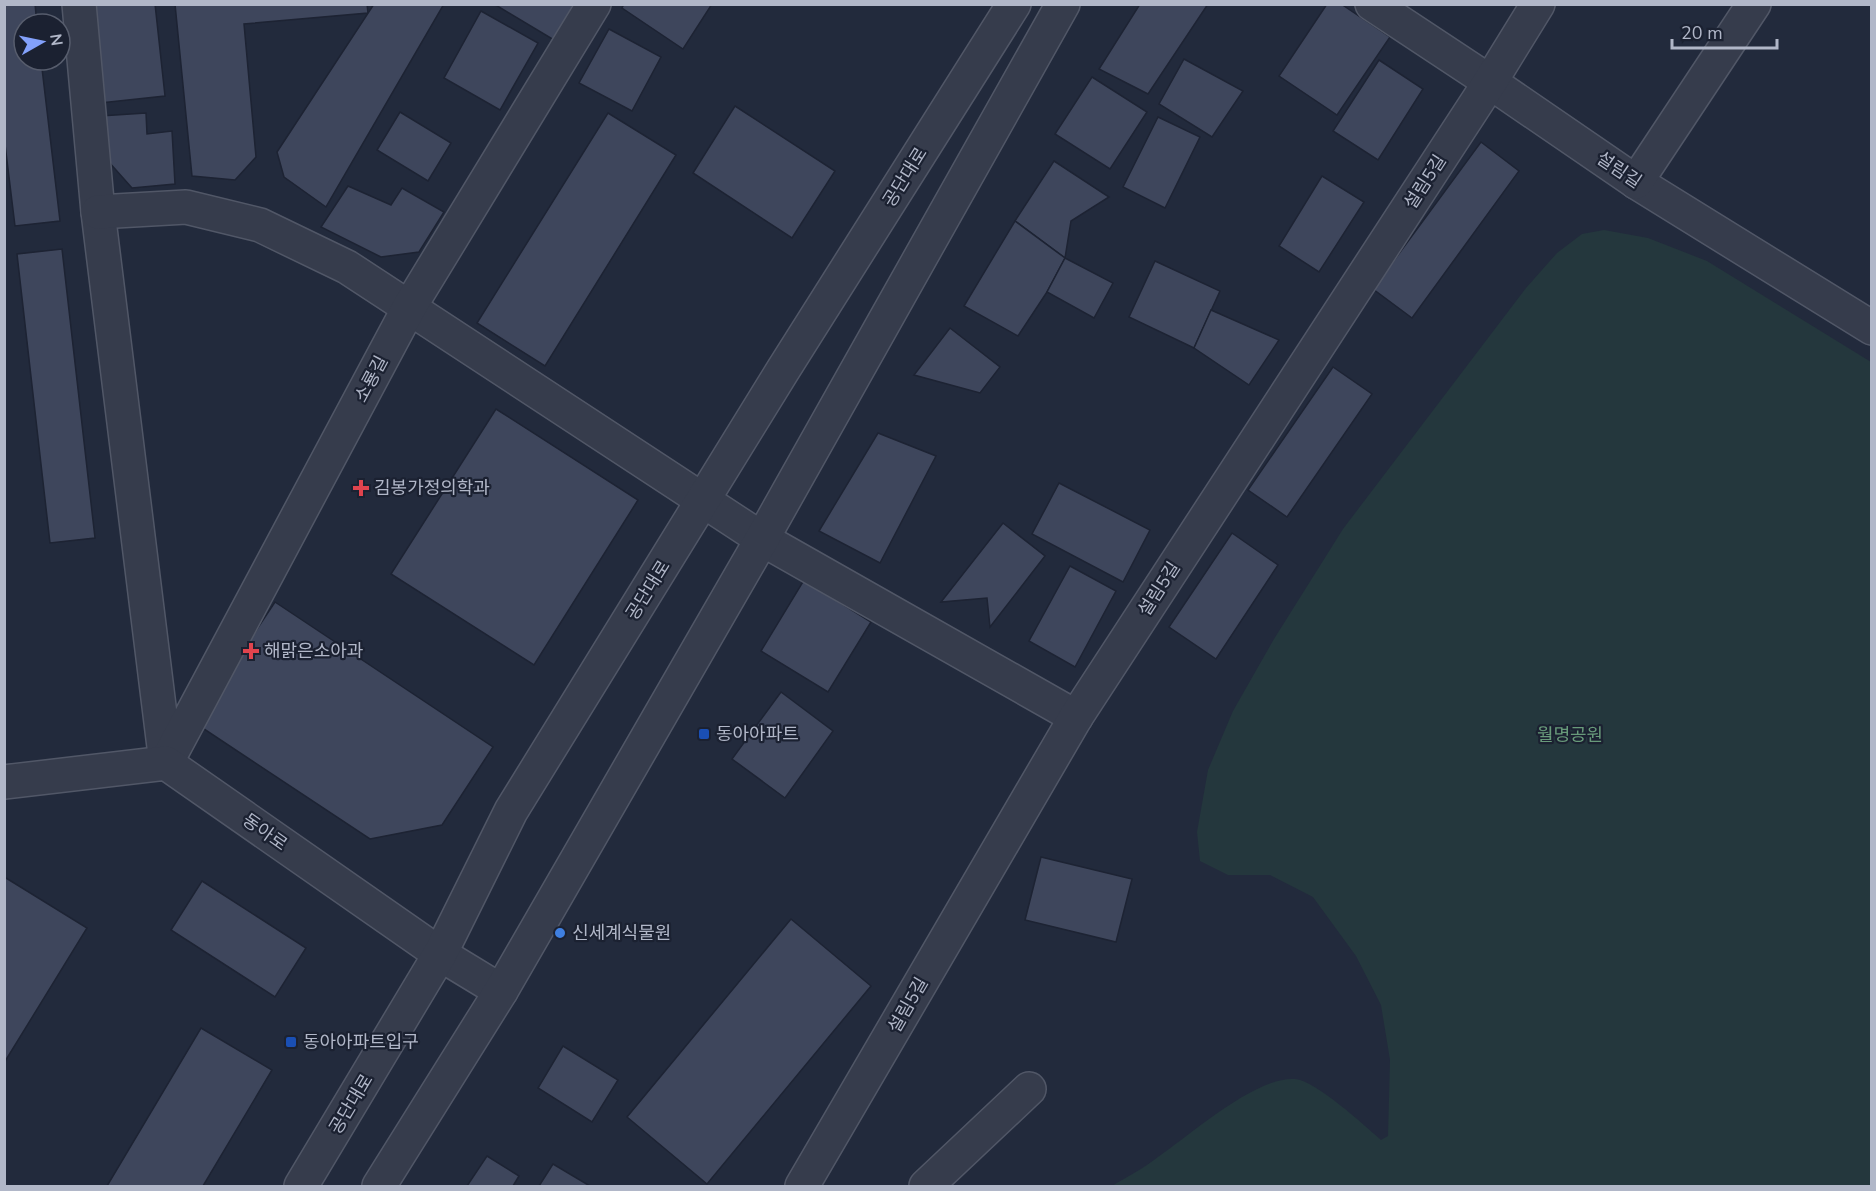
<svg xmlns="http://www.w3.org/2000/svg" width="1876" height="1191" font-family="'Nunito Sans','Noto Sans KR',sans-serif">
  <rect width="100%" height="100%" fill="#222a3c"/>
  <!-- green -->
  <path fill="#24373d" d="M 1604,230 L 1648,238 L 1707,261 L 1871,362 L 1871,1186 L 1112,1186 C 1127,1177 1144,1168 1158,1157 C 1190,1135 1256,1076 1295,1079 C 1316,1081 1364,1125 1381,1140 L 1388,1136 L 1390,1060 L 1381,1005 L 1356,956 L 1313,897 L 1270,875 L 1228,875 L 1200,861 L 1197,832 L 1208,770 L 1233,711 L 1274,639 L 1343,529 L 1526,288 L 1557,253 L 1582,234 Z"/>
  <!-- building -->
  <g fill="#3e465c" stroke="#1d2333" stroke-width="1.5">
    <path d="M 4,4 L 35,4 L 37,24 L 24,24 L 24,60 L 41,60 L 60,221 L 15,226 L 4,136 Z"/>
    <path d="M 89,4 L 155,4 L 165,96 L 100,103 Z"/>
    <path d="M 175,4 L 367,4 L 368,13 L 244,24 L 256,157 L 235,180 L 192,176 Z"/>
    <path d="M 374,4 L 444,4 L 326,207 L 284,177 L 277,152 Z"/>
    <path d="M 494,4 L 574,4 L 554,40 Z"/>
    <path d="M 624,4 L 712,4 L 683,49 L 622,8 Z"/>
    <path d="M 1140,4 L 1208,4 L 1148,94 L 1099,69 Z"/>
    <path d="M 1327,4 L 1341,4 L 1390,37 L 1337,115 L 1279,76 Z"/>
    <path d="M 481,11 L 538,43 L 500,110 L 444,78 Z"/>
    <path d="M 609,29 L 661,57 L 632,111 L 579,83 Z"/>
    <path d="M 1184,59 L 1243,91 L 1212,137 L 1159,104 Z"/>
    <path d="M 1379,60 L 1423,89 L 1378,160 L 1333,131 Z"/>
    <path d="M 1092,77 L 1147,112 L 1110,169 L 1055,134 Z"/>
    <path d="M 735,106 L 835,171 L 792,238 L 693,173 Z"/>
    <path d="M 400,112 L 451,143 L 428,181 L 377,150 Z"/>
    <path d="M 146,113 L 147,134 L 172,131 L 175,184 L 132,188 L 108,161 L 100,116 Z"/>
    <path d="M 608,113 L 676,155 L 545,366 L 477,323 Z"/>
    <path d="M 1158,117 L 1200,137 L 1165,208 L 1123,187 Z"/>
    <path d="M 1481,142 L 1519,171 L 1412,318 L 1373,289 Z"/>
    <path d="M 1054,161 L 1109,197 L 1071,221 L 1065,258 L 1015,221 Z"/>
    <path d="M 1322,176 L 1364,202 L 1319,272 L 1279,246 Z"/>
    <path d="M 348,186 L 391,205 L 402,188 L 444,212 L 419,252 L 381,257 L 321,227 Z"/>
    <path d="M 1015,221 L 1065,258 L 1047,292 L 1018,336 L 964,306 Z"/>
    <path d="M 62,249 L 95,538 L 50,543 L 17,254 Z"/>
    <path d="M 1065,258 L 1113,283 L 1094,318 L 1047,292 Z"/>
    <path d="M 1155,261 L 1220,291 L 1194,348 L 1129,317 Z"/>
    <path d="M 1211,310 L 1279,340 L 1249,385 L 1194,348 Z"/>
    <path d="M 950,328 L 1000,367 L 980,393 L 914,375 Z"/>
    <path d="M 1333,367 L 1372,394 L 1287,517 L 1248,490 Z"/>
    <path d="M 496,409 L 638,500 L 534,665 L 391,574 Z"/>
    <path d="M 878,433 L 936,456 L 880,563 L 819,531 Z"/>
    <path d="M 1059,483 L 1150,530 L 1123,582 L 1032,534 Z"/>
    <path d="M 1003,523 L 1045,556 L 990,627 L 987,598 L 941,602 Z"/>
    <path d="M 1232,533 L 1278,565 L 1216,659 L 1169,627 Z"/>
    <path d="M 1070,566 L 1116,591 L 1075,667 L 1029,641 Z"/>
    <path d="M 804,580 L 871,622 L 828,692 L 761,651 Z"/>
    <path d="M 275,602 L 493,747 L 442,825 L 370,839 L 195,723 Z"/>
    <path d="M 781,692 L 833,731 L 785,798 L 732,759 Z"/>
    <path d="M 1041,857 L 1132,879 L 1116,942 L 1025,920 Z"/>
    <path d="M 6,878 L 87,928 L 4,1063 L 4,881 Z"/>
    <path d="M 202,881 L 306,948 L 275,997 L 171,930 Z"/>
    <path d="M 791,919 L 871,986 L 707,1184 L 627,1117 Z"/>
    <path d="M 201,1028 L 272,1070 L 203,1186 L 107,1186 Z"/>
    <path d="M 563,1046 L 618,1080 L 592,1122 L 538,1088 Z"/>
    <path d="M 487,1156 L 519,1176 L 513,1186 L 467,1186 Z"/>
    <path d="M 553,1164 L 590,1186 L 539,1186 Z"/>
  </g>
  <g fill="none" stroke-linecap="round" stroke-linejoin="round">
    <defs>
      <g id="minor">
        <path d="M 79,4 L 98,212 L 166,763"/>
        <path d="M 1372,4 L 1490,82 L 1636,182 L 1872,328"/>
        <path d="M 1636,182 L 1754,4"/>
        <path d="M 98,212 L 186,207 L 260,225 L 347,267 L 762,539 L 1076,717"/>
        <path d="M 166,763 L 410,306 L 594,4"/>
        <path d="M 4,782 L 166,763 L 440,954 L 501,991"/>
        <path d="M 301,1186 L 440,954 L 511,811 L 783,370 L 1014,4"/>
        <path d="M 379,1186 L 501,991 L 762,539 L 1063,4"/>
        <path d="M 802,1186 L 1076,717 L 1490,82 L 1538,4"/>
        <path d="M 926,1186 L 1029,1089"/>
      </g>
    </defs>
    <!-- minor casing -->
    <use href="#minor" stroke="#515767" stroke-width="36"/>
    <!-- minor -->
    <use href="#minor" stroke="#363c4c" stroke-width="33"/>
  </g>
  <!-- markers -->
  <g fill="#e0444e" stroke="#1b2131" stroke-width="2">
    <path d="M358 479h6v6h6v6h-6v6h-6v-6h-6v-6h6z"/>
    <path d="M248 642h6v6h6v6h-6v6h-6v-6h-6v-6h6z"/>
  </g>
  <g fill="#1a4fb4" stroke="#1b2131" stroke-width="2">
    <rect x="698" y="728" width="12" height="12" rx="3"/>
    <rect x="285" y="1036" width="12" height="12" rx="3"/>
  </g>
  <circle fill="#3f7fe0" stroke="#1b2131" stroke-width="2" cx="560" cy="933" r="6"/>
  <g text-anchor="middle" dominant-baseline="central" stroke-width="4.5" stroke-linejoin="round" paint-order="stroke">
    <!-- street labels -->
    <g font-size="18" fill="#b1b7c8" stroke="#1b2131">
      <text transform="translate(1619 170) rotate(34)">설림길</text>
      <text transform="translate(905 177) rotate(-58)">공단대로</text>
      <text transform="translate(1425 182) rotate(-57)">설림5길</text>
      <text transform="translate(371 379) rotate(-62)">소룡길</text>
      <text transform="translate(1159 589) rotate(-57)">설림5길</text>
      <text transform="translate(648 590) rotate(-58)">공단대로</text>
      <text transform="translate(265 832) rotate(35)">동아로</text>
      <text transform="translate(908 1005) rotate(-60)">설림5길</text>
      <text transform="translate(351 1104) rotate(-59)">공단대로</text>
    </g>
    <!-- poi labels -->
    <g font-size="18" fill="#b1b7c8" stroke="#1b2131" text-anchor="start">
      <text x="374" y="488">김봉가정의학과</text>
      <text x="264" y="651">해맑은소아과</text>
      <text x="716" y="734">동아아파트</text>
      <text x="572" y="933">신세계식물원</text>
      <text x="303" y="1042">동아아파트입구</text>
    </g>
    <!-- park labels -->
    <g font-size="18" fill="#689a7a" stroke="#1b2131">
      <text x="1570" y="735">월명공원</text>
    </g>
  </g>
  <!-- border -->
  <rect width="1876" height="1191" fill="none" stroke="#b1b7c8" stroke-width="12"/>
  <!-- north arrow -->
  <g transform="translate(42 42) rotate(81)"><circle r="28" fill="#1b2131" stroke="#575d6d" stroke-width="1.5"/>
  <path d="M0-4.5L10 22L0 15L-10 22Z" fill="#83a1fb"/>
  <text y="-9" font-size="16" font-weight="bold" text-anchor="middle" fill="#b1b7c8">N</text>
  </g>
  <!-- scale -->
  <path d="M1672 39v9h105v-9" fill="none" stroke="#b1b7c8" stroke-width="3"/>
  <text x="1681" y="39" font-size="18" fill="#b1b7c8" stroke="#1b2131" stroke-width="4.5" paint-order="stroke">20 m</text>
</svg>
